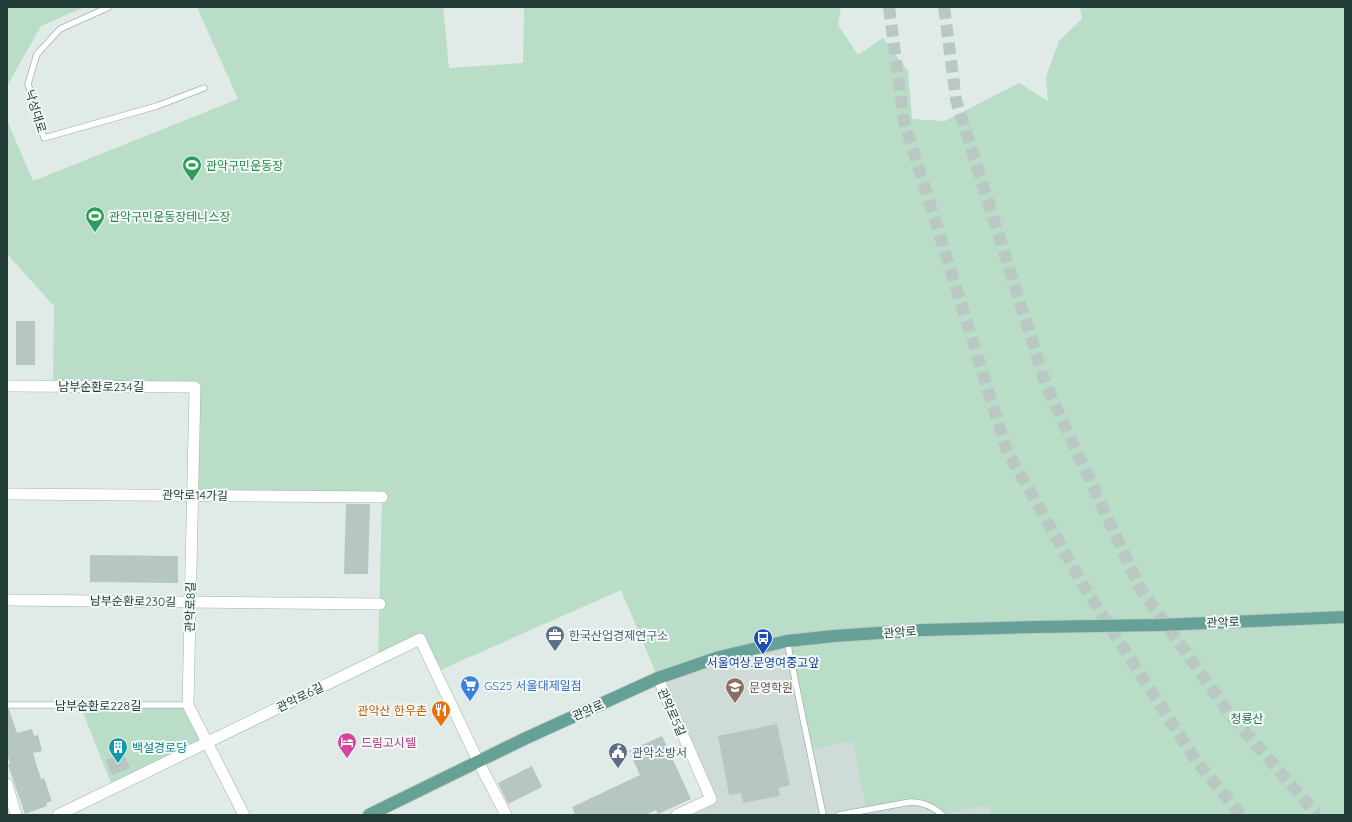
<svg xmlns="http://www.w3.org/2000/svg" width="1352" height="822" font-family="Quicksand,'Noto Sans KR',sans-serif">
  <rect width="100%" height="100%" fill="#e0ebe7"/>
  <!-- built -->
  <path fill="#cfdbd7" d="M 787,641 L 810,749 L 909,730 L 942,815 L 989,805 L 991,815 L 677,815 L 710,799 L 658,678 Z"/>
  <!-- green -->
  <g fill="#b9ddc6">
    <path d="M 7,7 L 84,7 L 41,26 L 7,86 Z"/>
    <path d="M 197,7 L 443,7 L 449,68 L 523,63 L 524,7 L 841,7 L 838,25 L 858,55 L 883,38 L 908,71 L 912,119 L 945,121 L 1019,83 L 1048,101 L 1046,77 L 1059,41 L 1082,19 L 1080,7 L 1345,7 L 1345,815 L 991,815 L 989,805 L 942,815 L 917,802 L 866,810 L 853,741 L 810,750 L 787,641 L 658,678 L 621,590 L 436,672 L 420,639 L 378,659 L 382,497 L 193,495 L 195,387 L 53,386 L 54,306 L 7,254 L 7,120 L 33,181 L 238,99 Z"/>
    <path d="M 80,705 L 188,705 L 207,742 L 113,788 Z"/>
  </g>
  <!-- building -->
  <g fill="#b6c6c1">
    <rect x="16" y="321" width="19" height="44"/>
    <path d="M 346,504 L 370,504 L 368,574 L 344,574 Z"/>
    <path d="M 90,555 L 178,556 L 178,583 L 90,582 Z"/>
    <path d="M 7,709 L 9,709 L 17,733 L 32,729 L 34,736 L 38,735 L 42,751 L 33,753 L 41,779 L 44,778 L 52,801 L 46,803 L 47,806 L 25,814 L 8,765 L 10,764 L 7,753 Z"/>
    <path d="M 777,724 L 790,785 L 778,788 L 780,796 L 743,803 L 741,793 L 729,795 L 718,736 Z"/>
    <path d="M 662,736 L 691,799 L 658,814 L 656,810 L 645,815 L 575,815 L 572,807 L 640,775 L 629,751 Z"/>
    <path d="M 123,753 L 130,768 L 112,775 L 106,760 Z"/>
    <path d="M 532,766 L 542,787 L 508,804 L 498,783 Z"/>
  </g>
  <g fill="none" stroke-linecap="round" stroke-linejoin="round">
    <!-- highway-tunnel -->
    <g stroke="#bac8c4" stroke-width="12" stroke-dasharray="12 6" stroke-linecap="butt">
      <path d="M 889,7 L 904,121 L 1007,451 L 1085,588 L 1197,762 L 1241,815"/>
      <path d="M 944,7 L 956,100 L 1046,385 L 1140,588 L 1229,713 L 1317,815"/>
    </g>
    <defs>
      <g id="lane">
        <path d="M 109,7 L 60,29 L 37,54 L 28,84 L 44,138 L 157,106 L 204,88"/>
        <path d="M 787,641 L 823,815"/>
        <path d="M 7,705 L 188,705"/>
        <path d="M 839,815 L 910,802 C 923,802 933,806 942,815"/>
      </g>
      <g id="street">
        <path d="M 7,386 L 195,387 L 188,705 L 244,815"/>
        <path d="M 7,494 L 382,497"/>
        <path d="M 7,600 L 380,604"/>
        <path d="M 658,678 L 711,799 L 677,815"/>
        <path d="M 7,784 L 16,815"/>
        <path d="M 58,815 L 420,639 L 478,761 L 506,815"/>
      </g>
      <path id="primary" d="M 369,815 L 524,739 L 658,678 L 719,657 L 787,641 L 834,636 L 923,630 L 1035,627 L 1160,625 L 1345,617"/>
    </defs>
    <!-- lane casing -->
    <use href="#lane" stroke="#a3b3af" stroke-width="7"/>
    <!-- street casing -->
    <use href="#street" stroke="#a3b3af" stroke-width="12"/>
    <!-- primary casing -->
    <use href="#primary" stroke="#c1c8c7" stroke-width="14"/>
    <!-- lane -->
    <use href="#lane" stroke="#fff" stroke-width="5.5"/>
    <!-- street -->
    <use href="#street" stroke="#fff" stroke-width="11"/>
    <!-- primary -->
    <use href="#primary" stroke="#65a197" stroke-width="12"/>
  </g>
  <!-- icons -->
  <defs>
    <symbol id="stadium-pin" viewBox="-11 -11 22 30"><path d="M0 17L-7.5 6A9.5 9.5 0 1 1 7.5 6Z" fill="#2e9e5b" stroke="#f1f8f5"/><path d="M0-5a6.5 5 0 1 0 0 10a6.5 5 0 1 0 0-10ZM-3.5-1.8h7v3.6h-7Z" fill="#fff"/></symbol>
    <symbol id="office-pin" viewBox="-11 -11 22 30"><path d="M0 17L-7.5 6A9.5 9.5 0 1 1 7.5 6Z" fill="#5c6f8a" stroke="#f1f8f5"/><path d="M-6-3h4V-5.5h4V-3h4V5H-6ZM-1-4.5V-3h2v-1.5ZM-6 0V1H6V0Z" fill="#fff"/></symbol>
    <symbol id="bus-pin" viewBox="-11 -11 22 30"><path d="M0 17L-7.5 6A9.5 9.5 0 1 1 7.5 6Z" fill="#1a4fb4" stroke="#f1f8f5"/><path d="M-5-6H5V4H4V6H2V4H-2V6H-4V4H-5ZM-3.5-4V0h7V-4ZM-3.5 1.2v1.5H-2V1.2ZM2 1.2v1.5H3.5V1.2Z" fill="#fff"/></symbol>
    <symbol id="supermarket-pin" viewBox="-11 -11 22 30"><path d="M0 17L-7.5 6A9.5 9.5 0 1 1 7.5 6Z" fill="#3f7fe0" stroke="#f1f8f5"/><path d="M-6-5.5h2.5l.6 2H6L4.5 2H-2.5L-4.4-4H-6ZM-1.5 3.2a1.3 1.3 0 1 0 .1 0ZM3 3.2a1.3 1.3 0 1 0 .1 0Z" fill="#fff"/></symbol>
    <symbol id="school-pin" viewBox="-11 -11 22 30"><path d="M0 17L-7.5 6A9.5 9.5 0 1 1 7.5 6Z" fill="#8d6e63" stroke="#f1f8f5"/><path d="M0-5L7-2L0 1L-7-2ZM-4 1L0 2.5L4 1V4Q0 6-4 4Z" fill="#fff"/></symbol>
    <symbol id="restaurant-pin" viewBox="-11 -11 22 30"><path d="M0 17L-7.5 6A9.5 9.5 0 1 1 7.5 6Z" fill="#e8710a" stroke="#f1f8f5"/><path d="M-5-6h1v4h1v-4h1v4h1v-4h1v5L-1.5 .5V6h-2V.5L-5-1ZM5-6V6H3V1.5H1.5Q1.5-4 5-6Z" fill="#fff"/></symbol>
    <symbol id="hotel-pin" viewBox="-11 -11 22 30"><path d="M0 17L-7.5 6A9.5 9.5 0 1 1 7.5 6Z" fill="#d1479c" stroke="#f1f8f5"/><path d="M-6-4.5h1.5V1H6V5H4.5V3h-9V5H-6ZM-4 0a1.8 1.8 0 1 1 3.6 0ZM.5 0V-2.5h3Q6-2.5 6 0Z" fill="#fff"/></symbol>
    <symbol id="building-pin" viewBox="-11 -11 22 30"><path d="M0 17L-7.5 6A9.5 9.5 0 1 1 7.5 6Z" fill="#0f9aa8" stroke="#f1f8f5"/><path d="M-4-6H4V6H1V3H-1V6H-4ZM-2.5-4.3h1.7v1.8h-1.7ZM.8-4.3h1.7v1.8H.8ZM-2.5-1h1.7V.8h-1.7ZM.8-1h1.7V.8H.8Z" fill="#fff"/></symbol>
    <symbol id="civic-pin" viewBox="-11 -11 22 30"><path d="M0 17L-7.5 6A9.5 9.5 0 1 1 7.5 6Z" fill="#5c6f8a" stroke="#f1f8f5"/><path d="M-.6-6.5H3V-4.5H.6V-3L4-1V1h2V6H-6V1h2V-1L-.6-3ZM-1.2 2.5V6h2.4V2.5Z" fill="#fff"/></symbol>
  </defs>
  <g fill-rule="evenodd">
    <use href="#stadium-pin" x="181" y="154" width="22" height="30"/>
    <use href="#stadium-pin" x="84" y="205" width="22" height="30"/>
    <use href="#office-pin" x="544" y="624" width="22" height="30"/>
    <use href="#bus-pin" x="752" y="627" width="22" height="30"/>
    <use href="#supermarket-pin" x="459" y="674" width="22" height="30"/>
    <use href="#school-pin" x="724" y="676" width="22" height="30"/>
    <use href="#restaurant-pin" x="430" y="699" width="22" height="30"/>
    <use href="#hotel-pin" x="336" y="731" width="22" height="30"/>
    <use href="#building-pin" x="107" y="736" width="22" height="30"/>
    <use href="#civic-pin" x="607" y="741" width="22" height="30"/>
  </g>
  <g text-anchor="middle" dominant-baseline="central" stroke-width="4" stroke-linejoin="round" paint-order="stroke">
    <!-- street labels -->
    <g font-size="12" fill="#213c37" stroke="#f1f8f5">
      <text transform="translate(36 111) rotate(73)">낙성대로</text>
      <text x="101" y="386">남부순환로234길</text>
      <text transform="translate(195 495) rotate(1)">관악로14가길</text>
      <text transform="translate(133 601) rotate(1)">남부순환로230길</text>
      <text transform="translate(190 607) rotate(-89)">관악로8길</text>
      <text transform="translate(1223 622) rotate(-2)">관악로</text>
      <text transform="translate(900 632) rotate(-4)">관악로</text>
      <text transform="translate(300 697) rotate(-26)">관악로6길</text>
      <text x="98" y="705">남부순환로228길</text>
      <text transform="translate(588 710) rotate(-24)">관악로</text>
      <text transform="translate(672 712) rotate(66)">관악로5길</text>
    </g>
    <!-- leisure labels -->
    <g font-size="12" fill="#27864d" stroke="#f1f8f5" text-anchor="start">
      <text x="206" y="165">관악구민운동장</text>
      <text x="109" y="216">관악구민운동장테니스장</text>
    </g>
    <!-- service labels -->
    <g font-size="12" fill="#4e5e75" stroke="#f1f8f5" text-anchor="start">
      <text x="569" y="635">한국산업경제연구소</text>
      <text x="632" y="752">관악소방서</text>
    </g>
    <!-- transit labels -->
    <g font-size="12" fill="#164399" stroke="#f1f8f5">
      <text x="763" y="662">서울여상.문영여중고앞</text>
    </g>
    <!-- shop labels -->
    <g font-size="12" fill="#366cbe" stroke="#f1f8f5" text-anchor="start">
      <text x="484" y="685">GS25 서울대제일점</text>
    </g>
    <!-- education labels -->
    <g font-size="12" fill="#785e54" stroke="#f1f8f5" text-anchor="start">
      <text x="749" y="687">문영학원</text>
    </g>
    <!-- food labels -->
    <g font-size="12" fill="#c56008" stroke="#f1f8f5" text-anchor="end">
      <text x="427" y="710">관악산 한우촌</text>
    </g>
    <!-- park labels -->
    <g font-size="12" fill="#2b734d" stroke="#f1f8f5">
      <text x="1247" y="718">청룡산</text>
    </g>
    <!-- hotel labels -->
    <g font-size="12" fill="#b23c85" stroke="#f1f8f5" text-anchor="start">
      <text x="361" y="742">드림고시텔</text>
    </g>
    <!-- culture labels -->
    <g font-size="12" fill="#0d838f" stroke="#f1f8f5" text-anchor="start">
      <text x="132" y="747">백설경로당</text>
    </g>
  </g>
  <!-- border -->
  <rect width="1352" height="822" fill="none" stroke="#213c37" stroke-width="16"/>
</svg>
